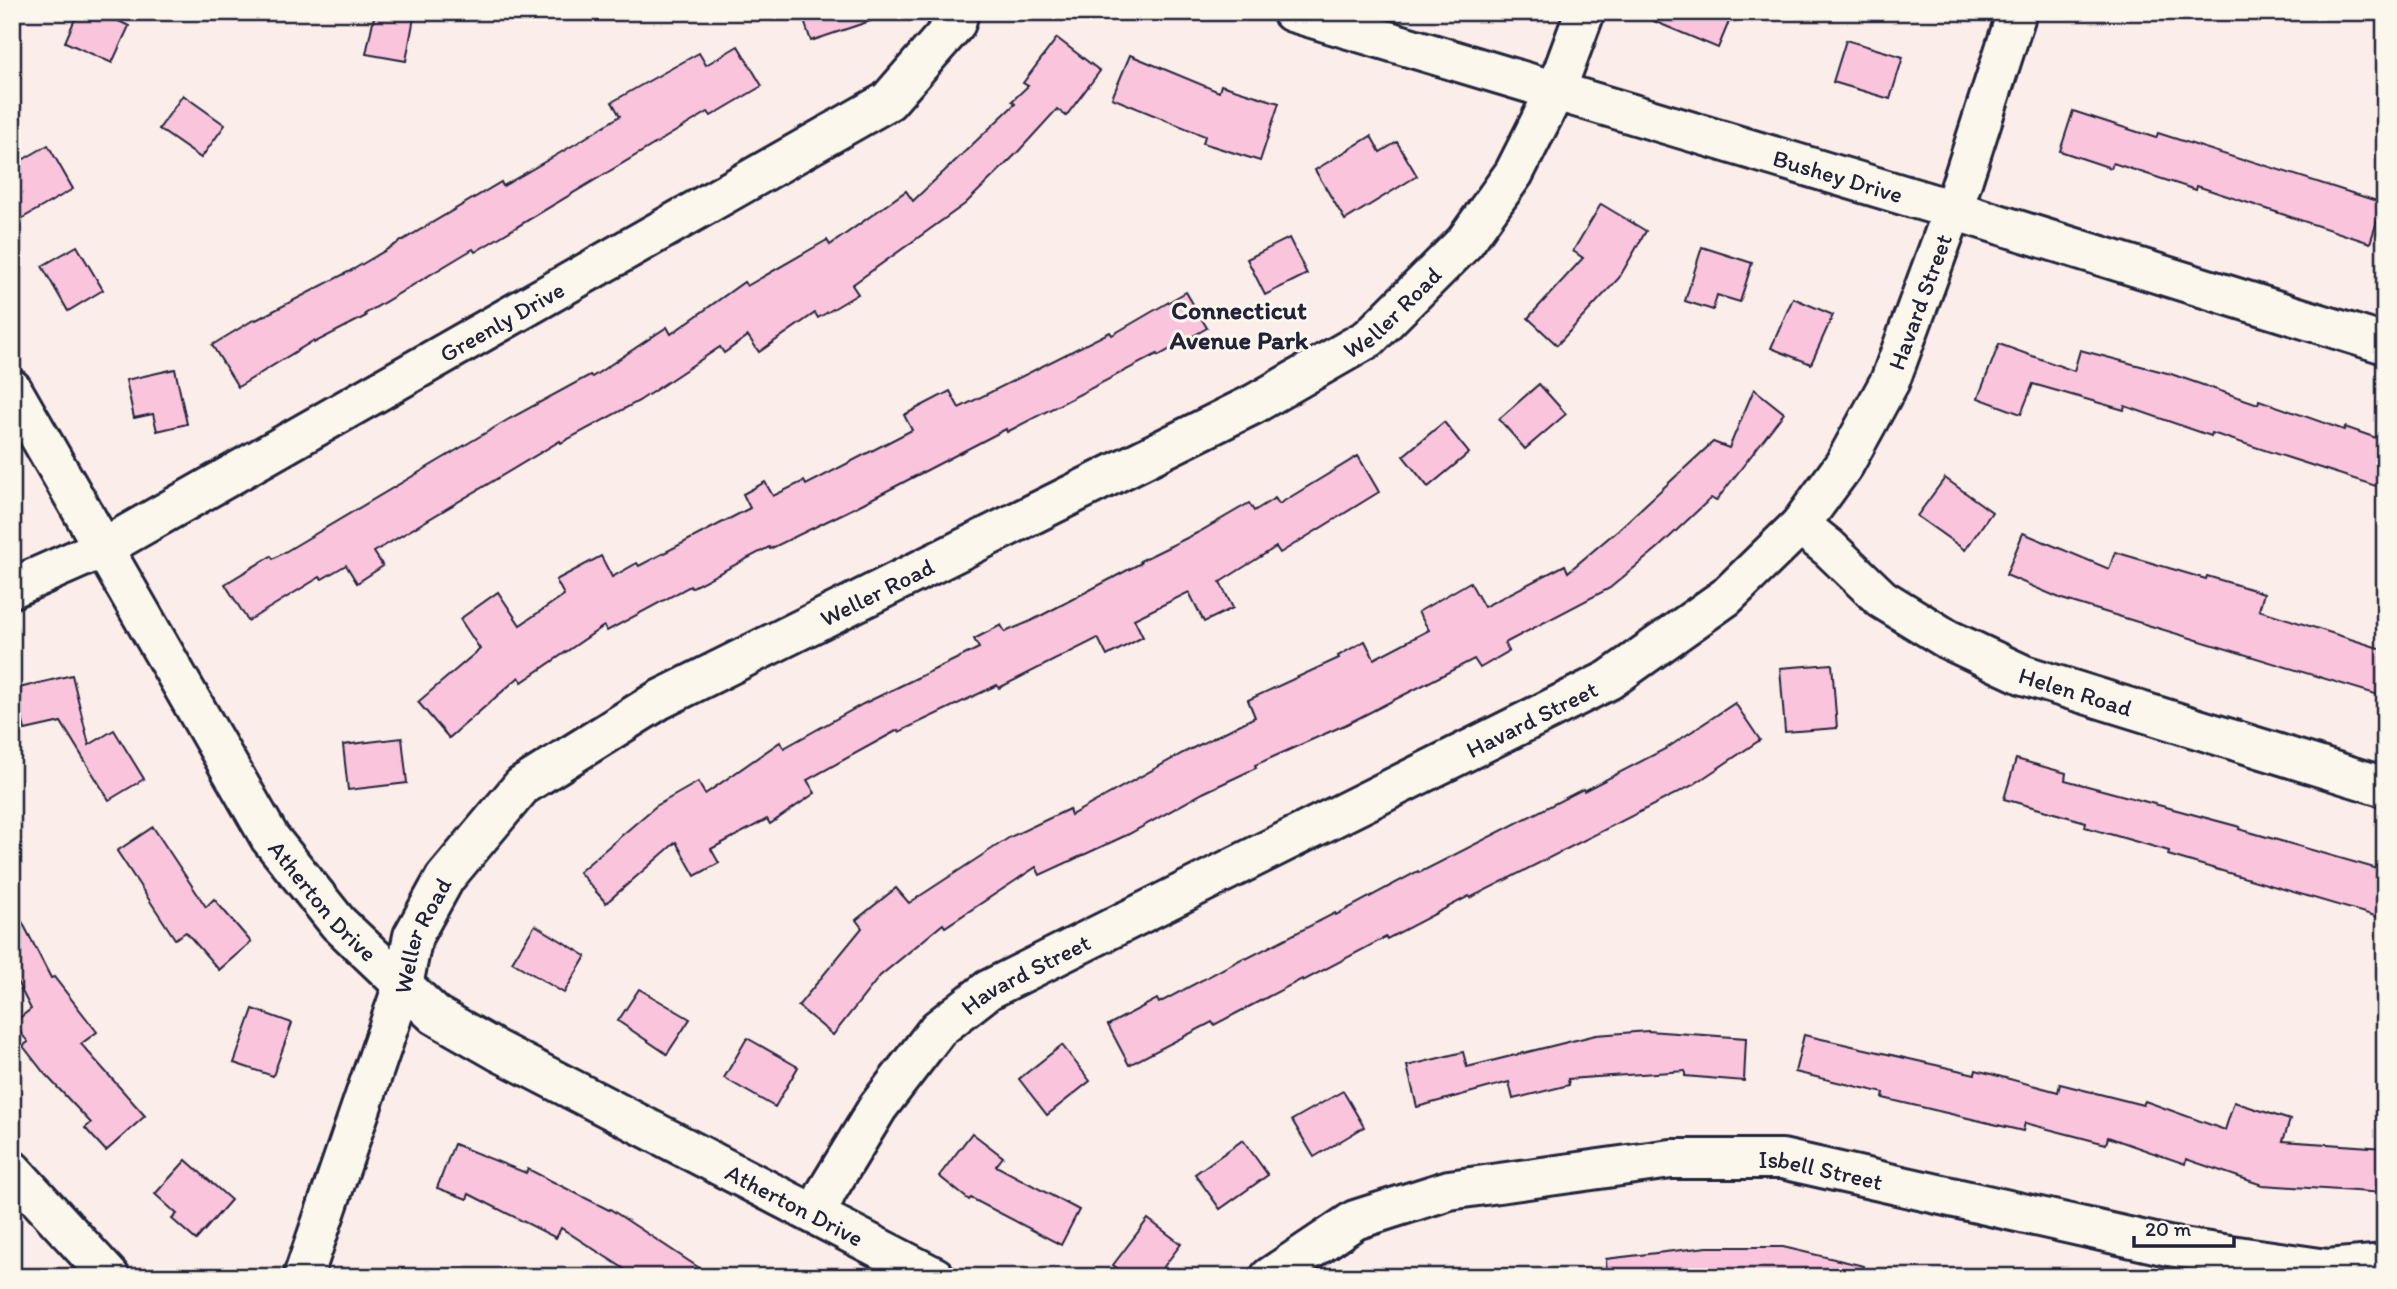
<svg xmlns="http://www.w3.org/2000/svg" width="2397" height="1289" font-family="Itim,sans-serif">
  <rect width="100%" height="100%" fill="#fbede9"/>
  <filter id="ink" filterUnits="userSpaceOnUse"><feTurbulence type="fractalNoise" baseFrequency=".0143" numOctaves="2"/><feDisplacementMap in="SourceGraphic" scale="14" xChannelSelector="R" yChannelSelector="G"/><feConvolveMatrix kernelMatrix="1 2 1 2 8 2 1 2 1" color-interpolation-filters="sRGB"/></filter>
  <g filter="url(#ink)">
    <!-- built -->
    <path fill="#fbe1e5" d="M 1500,12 L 1542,12 L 1538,24 Z"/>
    <!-- building -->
    <g fill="#fac4dd" stroke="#22223b" stroke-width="2">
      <path d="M 78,12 L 100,12 L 129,26 L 112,63 L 65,42 Z"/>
      <path d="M 375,12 L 415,12 L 406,61 L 366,54 Z"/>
      <path d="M 801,12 L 881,12 L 882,17 L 811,41 Z"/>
      <path d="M 1632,12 L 1733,12 L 1718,48 Z"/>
      <path d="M 1057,38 L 1100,71 L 1066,116 L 1057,109 L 1016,154 L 965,204 L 852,285 L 858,294 L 818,318 L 815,313 L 759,352 L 748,336 L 724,353 L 720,347 L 639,401 L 561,443 L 560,441 L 374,552 L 383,566 L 357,583 L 346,565 L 322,579 L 320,577 L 248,621 L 225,584 L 271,556 L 273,559 L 509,419 L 590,375 L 592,377 L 667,327 L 671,334 L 744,282 L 747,286 L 827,240 L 830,245 L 906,191 L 913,201 L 1015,104 L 1012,101 L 1028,86 L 1023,83 Z"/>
      <path d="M 1846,40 L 1903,57 L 1890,99 L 1833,82 Z"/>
      <path d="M 738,46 L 762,86 L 711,116 L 708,112 L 475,252 L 473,249 L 365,314 L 366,316 L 314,343 L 313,341 L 238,387 L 212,345 L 255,319 L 256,320 L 354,269 L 501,182 L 503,186 L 577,143 L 620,116 L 612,102 L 638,87 L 699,53 L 706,65 Z"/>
      <path d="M 1130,55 L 1219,92 L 1221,85 L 1279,103 L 1260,161 L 1203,143 L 1205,136 L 1112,98 Z"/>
      <path d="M 183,95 L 225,125 L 201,158 L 159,129 Z"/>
      <path d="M 2073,111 L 2156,138 L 2158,133 L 2245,161 L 2245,159 L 2383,203 L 2370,243 L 2197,186 L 2196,190 L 2113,163 L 2111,168 L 2060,151 Z"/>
      <path d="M 1371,136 L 1380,152 L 1397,142 L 1417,176 L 1345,220 L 1315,170 Z"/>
      <path d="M 48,145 L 73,189 L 12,224 L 12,166 Z"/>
      <path d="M 1601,204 L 1646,231 L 1619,278 L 1557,345 L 1528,318 L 1583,258 L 1573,251 Z"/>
      <path d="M 1289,238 L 1307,274 L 1265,295 L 1247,259 Z"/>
      <path d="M 77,246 L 103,290 L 68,311 L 42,266 Z"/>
      <path d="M 1702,247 L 1752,263 L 1740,302 L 1717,295 L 1713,310 L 1685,301 Z"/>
      <path d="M 1186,292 L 1207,328 L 1158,356 L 1157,354 L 1007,432 L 1006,429 L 854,508 L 770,549 L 769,547 L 691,588 L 690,586 L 607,631 L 604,626 L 522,682 L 519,677 L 449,738 L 418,702 L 480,649 L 460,619 L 498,592 L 520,625 L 564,595 L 556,580 L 601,556 L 612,577 L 637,563 L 639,566 L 750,508 L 743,494 L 765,482 L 773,496 L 804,481 L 806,485 L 912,430 L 904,415 L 950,391 L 959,408 L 1110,332 L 1112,335 Z"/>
      <path d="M 1793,298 L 1833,315 L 1811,364 L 1771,348 Z"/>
      <path d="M 1999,344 L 2074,371 L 2080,350 L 2171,374 L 2258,404 L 2259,400 L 2344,430 L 2345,427 L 2385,441 L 2385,489 L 2212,433 L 2211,436 L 2125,406 L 2124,410 L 2033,384 L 2021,414 L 1978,398 Z"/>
      <path d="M 175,369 L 187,424 L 157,431 L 153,414 L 134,418 L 126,380 Z"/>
      <path d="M 1539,384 L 1566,414 L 1525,449 L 1499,419 Z"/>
      <path d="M 1754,389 L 1784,413 L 1716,501 L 1711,498 L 1659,547 L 1610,588 L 1505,643 L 1509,651 L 1480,668 L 1474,659 L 1347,724 L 1255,765 L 1256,768 L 1203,793 L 1129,834 L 1040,875 L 1036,867 L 945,927 L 943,924 L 880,976 L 833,1035 L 798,1006 L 862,928 L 856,920 L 896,888 L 909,903 L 1010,837 L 1069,809 L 1071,815 L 1183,753 L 1255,717 L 1248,700 L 1339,658 L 1338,656 L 1365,641 L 1374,659 L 1429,630 L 1418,612 L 1470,582 L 1484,607 L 1565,565 L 1568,572 L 1619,529 L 1713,442 L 1729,448 Z"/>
      <path d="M 1444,422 L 1469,453 L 1428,487 L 1403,456 Z"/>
      <path d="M 1358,456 L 1379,492 L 1280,553 L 1276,547 L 1220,582 L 1233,608 L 1204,622 L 1189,592 L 1134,619 L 1143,637 L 1107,656 L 1098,638 L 999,688 L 997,685 L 899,732 L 898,730 L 807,780 L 815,793 L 770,824 L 767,819 L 711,849 L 719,863 L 695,876 L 676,842 L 606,903 L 579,872 L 656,806 L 698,782 L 705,794 L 780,742 L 784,748 L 863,704 L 979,648 L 974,639 L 1001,625 L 1005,632 L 1031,621 L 1141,563 L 1140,561 L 1199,532 L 1249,503 L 1254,511 L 1275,498 L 1279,504 Z"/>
      <path d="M 1945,478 L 1992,512 L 1965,550 L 1917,516 Z"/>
      <path d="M 2023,533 L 2109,569 L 2115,552 L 2206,579 L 2207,576 L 2264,593 L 2259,610 L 2385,650 L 2385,697 L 2062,599 L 2006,575 Z"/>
      <path d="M 1832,664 L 1837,728 L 1785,732 L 1780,668 Z"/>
      <path d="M 72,675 L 89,745 L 114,730 L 144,779 L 109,800 L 61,722 L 25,730 L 15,689 Z"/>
      <path d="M 1735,703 L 1760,740 L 1693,785 L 1470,898 L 1469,896 L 1387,939 L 1386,937 L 1303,981 L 1302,979 L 1214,1025 L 1212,1022 L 1129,1065 L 1108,1025 L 1157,999 L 1159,1003 L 1245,957 L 1246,959 L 1335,913 L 1336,915 L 1418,871 L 1419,873 L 1583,789 L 1584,791 L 1667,748 Z"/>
      <path d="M 402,738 L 407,783 L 348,790 L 343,745 Z"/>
      <path d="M 2016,759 L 2066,773 L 2065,780 L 2240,827 L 2239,829 L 2385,871 L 2385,919 L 2168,855 L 2169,851 L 2085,827 L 2086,822 L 2004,799 Z"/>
      <path d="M 153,827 L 206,907 L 214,899 L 251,942 L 219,970 L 186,932 L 175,939 L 117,851 Z"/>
      <path d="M 12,902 L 51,978 L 54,977 L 97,1032 L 81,1044 L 145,1116 L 106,1151 L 85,1128 L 91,1123 L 44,1073 L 23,1046 L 28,1042 L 13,1023 L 31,1009 L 12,972 Z"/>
      <path d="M 535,925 L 586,956 L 564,993 L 512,962 Z"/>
      <path d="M 639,989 L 690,1019 L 667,1054 L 618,1021 Z"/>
      <path d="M 253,1009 L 292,1023 L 273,1076 L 234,1063 Z"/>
      <path d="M 1648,1031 L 1746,1038 L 1744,1081 L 1685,1076 L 1685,1071 L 1568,1079 L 1569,1085 L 1513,1099 L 1509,1082 L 1417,1107 L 1407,1066 L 1463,1052 L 1467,1067 L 1596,1035 Z"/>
      <path d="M 1804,1035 L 1975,1074 L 1976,1070 L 2058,1092 L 2060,1084 L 2143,1105 L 2145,1101 L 2225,1130 L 2234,1102 L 2290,1120 L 2283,1141 L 2385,1148 L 2385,1193 L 2262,1185 L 2186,1159 L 2185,1164 L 2108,1137 L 2106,1144 L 2025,1123 L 2023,1131 L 1883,1098 L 1884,1093 L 1795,1072 Z"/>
      <path d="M 747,1038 L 798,1067 L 775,1107 L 724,1078 Z"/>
      <path d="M 1062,1045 L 1090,1081 L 1047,1115 L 1019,1079 Z"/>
      <path d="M 1343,1091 L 1364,1127 L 1314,1157 L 1292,1120 Z"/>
      <path d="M 972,1133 L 1003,1157 L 996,1166 L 1079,1210 L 1061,1245 L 971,1198 L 969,1200 L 939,1176 Z"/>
      <path d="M 1243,1140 L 1268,1175 L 1220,1209 L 1195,1174 Z"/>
      <path d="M 454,1144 L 526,1173 L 528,1169 L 609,1210 L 610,1209 L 713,1277 L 637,1277 L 561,1228 L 556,1238 L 469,1194 L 467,1199 L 437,1188 Z"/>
      <path d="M 186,1160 L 231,1200 L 196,1240 L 172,1219 L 177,1214 L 155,1194 Z"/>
      <path d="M 1148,1219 L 1181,1244 L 1156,1277 L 1129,1277 L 1113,1265 Z"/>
      <path d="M 1707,1247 L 1783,1247 L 1864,1266 L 1863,1277 L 1607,1277 L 1606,1259 Z"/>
    </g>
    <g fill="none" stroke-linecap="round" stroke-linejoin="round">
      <defs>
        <g id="minor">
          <path id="s1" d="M 1292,12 L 1953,210 L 2385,344"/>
          <path id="s2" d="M 12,389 L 270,838 L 338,923 L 403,985 L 435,1015 L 498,1051 L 935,1277"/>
          <path id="s3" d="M 1800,525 L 1829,548 L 1882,599 L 1947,639 L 2024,675 L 2385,787"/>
          <path id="s4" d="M 12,588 L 103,548 L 888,101 L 956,23 L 959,12"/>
          <path d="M 12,1170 L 110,1277"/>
          <path id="s5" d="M 816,1215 L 827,1191 L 878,1107 L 938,1029 L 988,990 L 1609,680 L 1726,597 L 1800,525 L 1844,465 L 1890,381 L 1953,210 L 2017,12"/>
          <path id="s6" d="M 303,1277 L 403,985 L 413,936 L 445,878 L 522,786 L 659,700 L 1254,404 L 1369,338 L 1465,242 L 1514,173 L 1556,90 L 1585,12"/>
          <path id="s7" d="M 1270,1277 L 1355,1220 L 1449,1190 L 1671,1159 L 1782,1159 L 2168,1246 L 2327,1269 L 2385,1264"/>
        </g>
      </defs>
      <!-- minor casing -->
      <use href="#minor" stroke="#22223b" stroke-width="44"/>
      <!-- minor -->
      <use href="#minor" stroke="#fbf7ec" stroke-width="38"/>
    </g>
  </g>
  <g text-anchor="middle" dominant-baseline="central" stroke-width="6" stroke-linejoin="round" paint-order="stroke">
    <!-- street labels -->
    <g font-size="24" fill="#22223b" stroke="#fbf7ec">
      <text stroke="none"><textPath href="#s1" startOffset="570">Bushey Drive</textPath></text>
      <text stroke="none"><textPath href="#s5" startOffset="1482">Havard Street</textPath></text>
      <text stroke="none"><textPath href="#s6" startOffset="1538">Weller Road</textPath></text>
      <text stroke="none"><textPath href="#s4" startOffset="558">Greenly Drive</textPath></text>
      <text stroke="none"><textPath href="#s6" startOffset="950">Weller Road</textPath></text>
      <text stroke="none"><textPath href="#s3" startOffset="326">Helen Road</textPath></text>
      <text stroke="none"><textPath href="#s5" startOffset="894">Havard Street</textPath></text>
      <text stroke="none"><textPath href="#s2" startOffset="600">Atherton Drive</textPath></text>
      <text stroke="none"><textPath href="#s6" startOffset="362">Weller Road</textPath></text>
      <text stroke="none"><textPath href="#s5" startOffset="327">Havard Street</textPath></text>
      <text stroke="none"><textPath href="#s7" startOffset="576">Isbell Street</textPath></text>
      <text stroke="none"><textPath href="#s2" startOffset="1167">Atherton Drive</textPath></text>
    </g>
    <!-- neighbourhood labels -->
    <g font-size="26" font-weight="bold" fill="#22223b" stroke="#fbf7ec">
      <text x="1239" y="310">Connecticut<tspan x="1239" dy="30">Avenue Park</tspan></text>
    </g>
  </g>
  <!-- margin -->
  <rect width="2397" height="1289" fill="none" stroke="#fbf7ec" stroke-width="42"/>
  <rect x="21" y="21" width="2355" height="1247" fill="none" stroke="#22223b" stroke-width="2.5" filter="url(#ink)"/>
  <!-- scale -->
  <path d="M2134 1236v10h100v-10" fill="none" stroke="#22223b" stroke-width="3.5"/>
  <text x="2145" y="1236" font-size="21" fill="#22223b" stroke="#fbf7ec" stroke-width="5" paint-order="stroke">20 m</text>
</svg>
